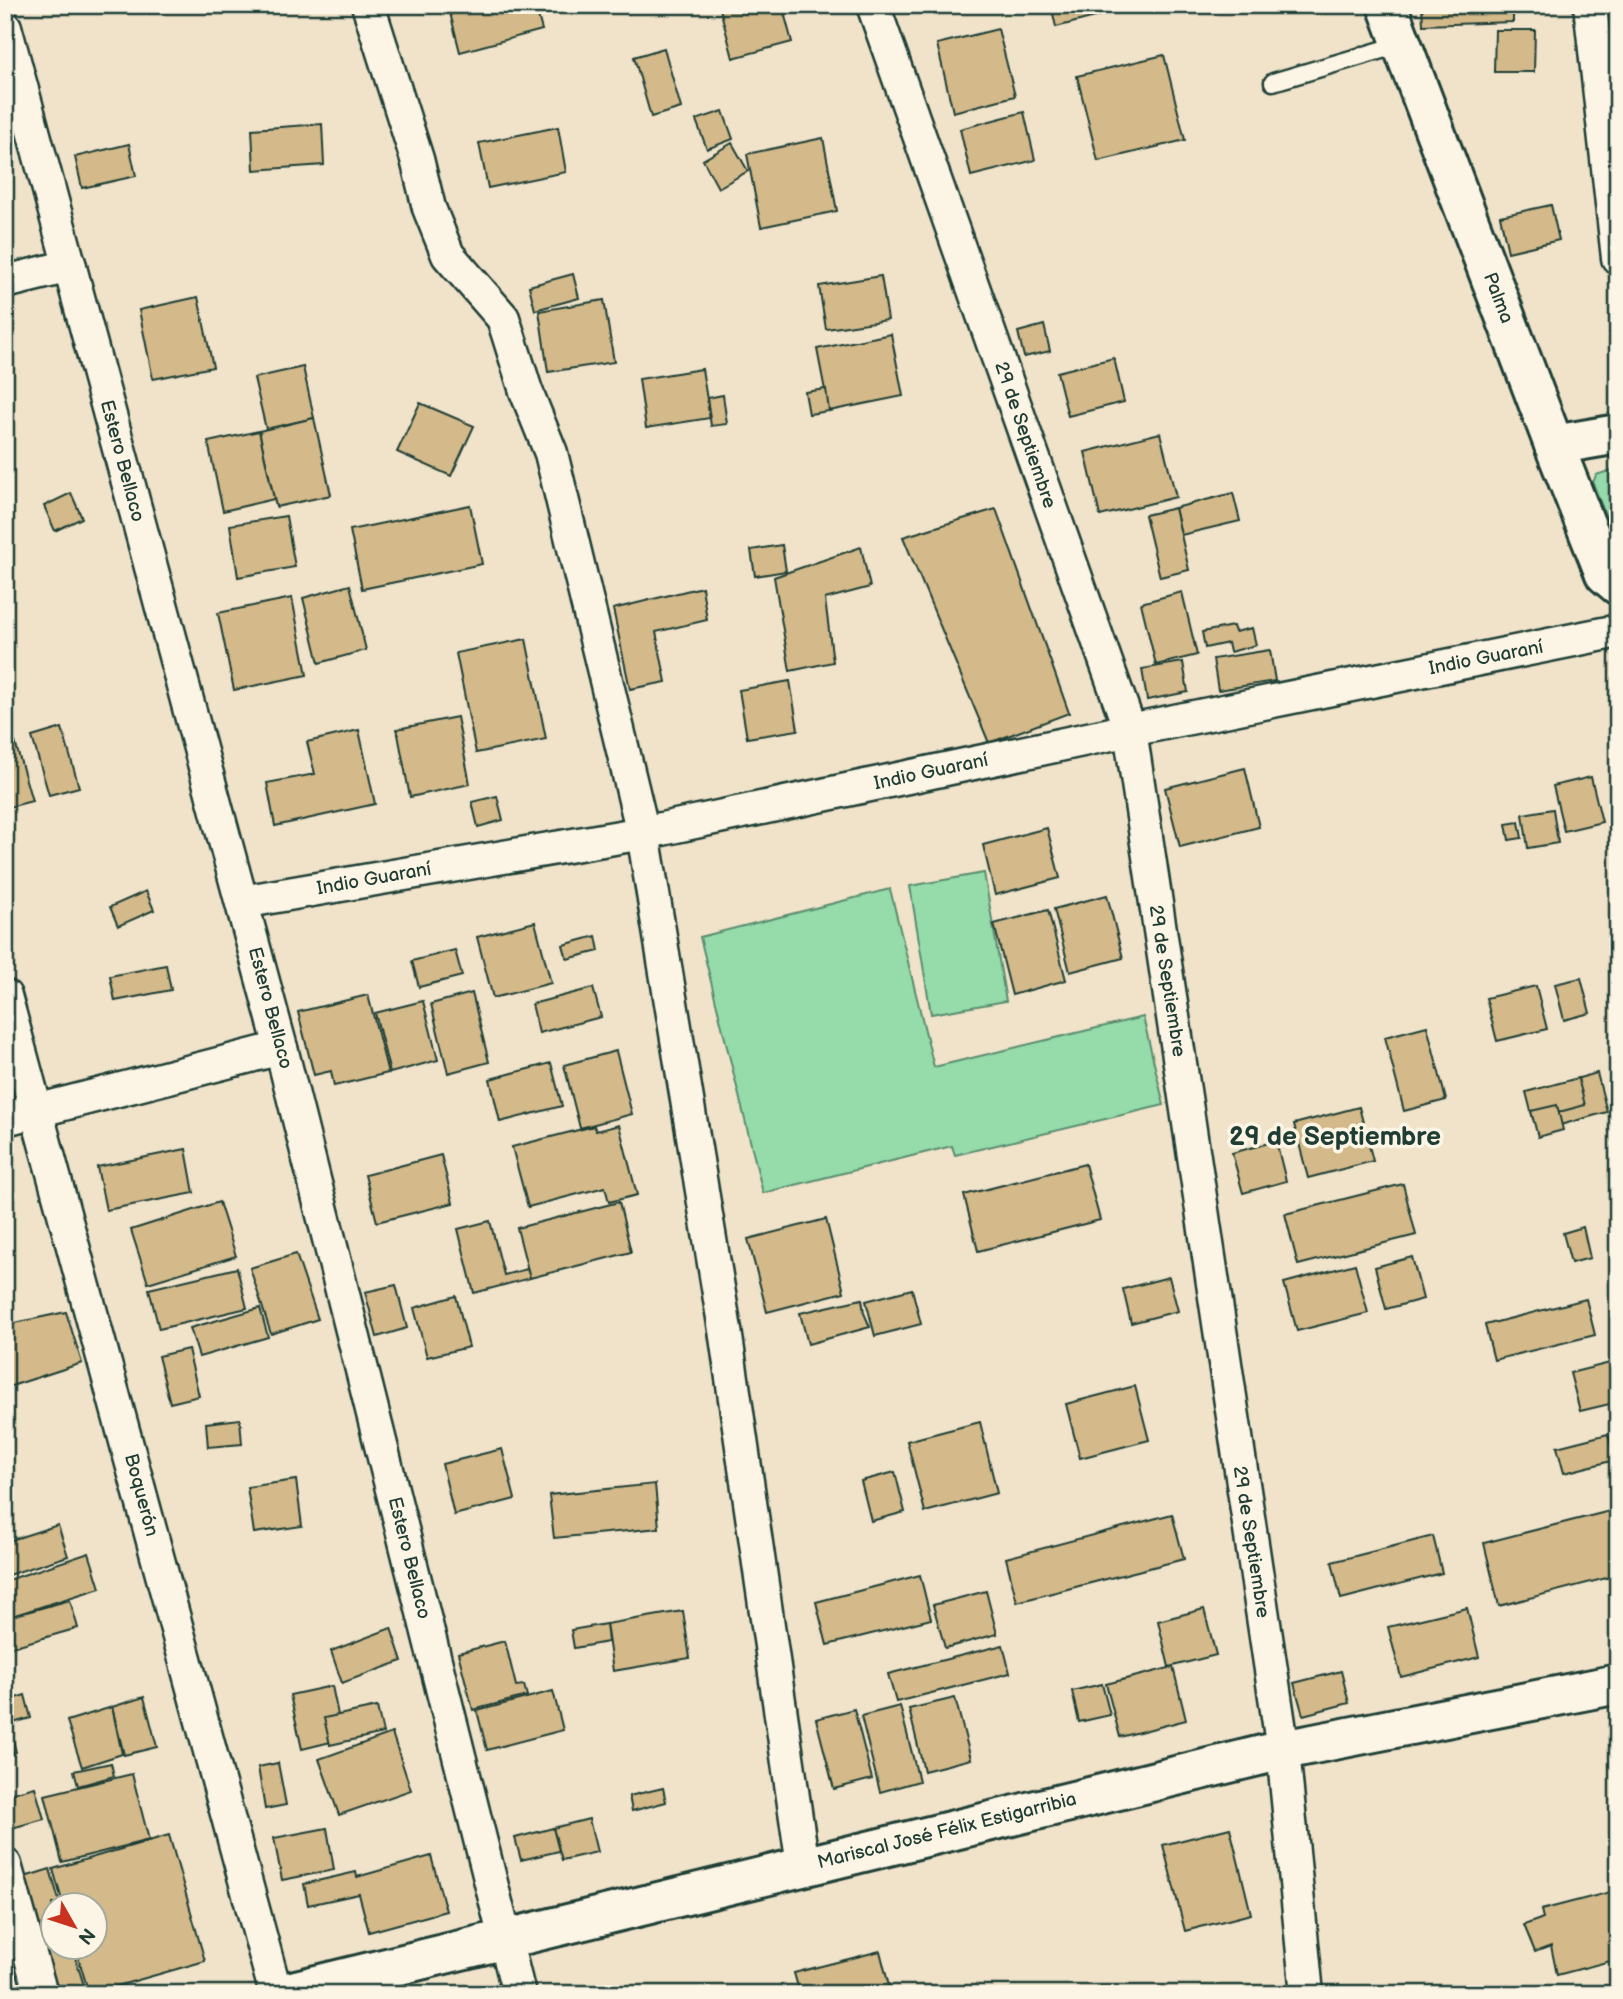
<svg xmlns="http://www.w3.org/2000/svg" width="1623" height="1999" font-family="'Balsamiq Sans',sans-serif">
  <rect width="100%" height="100%" fill="#f0e3ca"/>
  <filter id="ink" filterUnits="userSpaceOnUse"><feTurbulence type="fractalNoise" baseFrequency=".0143" numOctaves="2"/><feDisplacementMap in="SourceGraphic" scale="14" xChannelSelector="R" yChannelSelector="G"/><feConvolveMatrix kernelMatrix="1 2 1 2 8 2 1 2 1" color-interpolation-filters="sRGB"/></filter>
  <g filter="url(#ink)">
    <!-- green -->
    <g fill="#95dcaa" stroke="#5a8c6f" stroke-width="2">
      <path d="M 1618,468 L 1618,548 L 1593,483 L 1596,475 Z"/>
      <path d="M 984,873 L 1006,1001 L 931,1014 L 910,886 Z"/>
      <path d="M 890,889 L 934,1067 L 1143,1017 L 1164,1105 L 955,1155 L 952,1146 L 763,1193 L 700,937 Z"/>
    </g>
    <!-- building -->
    <g fill="#d4ba8a" stroke="#1f3d34" stroke-width="2">
      <path d="M 448,5 L 535,5 L 542,30 L 460,52 Z"/>
      <path d="M 719,5 L 782,5 L 792,42 L 733,58 Z"/>
      <path d="M 1051,5 L 1096,5 L 1099,16 L 1056,27 Z"/>
      <path d="M 1422,5 L 1513,5 L 1513,22 L 1423,25 Z"/>
      <path d="M 998,29 L 1015,96 L 953,112 L 937,44 Z"/>
      <path d="M 1495,30 L 1535,30 L 1534,72 L 1494,72 Z"/>
      <path d="M 664,48 L 681,108 L 651,117 L 634,57 Z"/>
      <path d="M 1164,55 L 1185,140 L 1098,161 L 1077,76 Z"/>
      <path d="M 723,111 L 733,139 L 707,149 L 696,120 Z"/>
      <path d="M 1024,112 L 1035,160 L 971,176 L 960,129 Z"/>
      <path d="M 322,124 L 324,165 L 254,170 L 252,129 Z"/>
      <path d="M 558,127 L 566,172 L 488,188 L 479,143 Z"/>
      <path d="M 823,138 L 837,211 L 761,227 L 747,154 Z"/>
      <path d="M 732,143 L 748,171 L 718,188 L 703,160 Z"/>
      <path d="M 129,144 L 136,176 L 82,188 L 75,157 Z"/>
      <path d="M 1551,205 L 1559,240 L 1508,252 L 1500,216 Z"/>
      <path d="M 573,274 L 579,298 L 535,310 L 529,286 Z"/>
      <path d="M 881,276 L 888,320 L 826,329 L 819,286 Z"/>
      <path d="M 198,297 L 213,367 L 153,379 L 139,310 Z"/>
      <path d="M 604,300 L 614,362 L 548,372 L 539,311 Z"/>
      <path d="M 1044,325 L 1050,351 L 1024,357 L 1018,332 Z"/>
      <path d="M 891,334 L 903,396 L 829,411 L 817,349 Z"/>
      <path d="M 1114,358 L 1124,402 L 1068,416 L 1057,372 Z"/>
      <path d="M 303,367 L 314,418 L 266,429 L 254,378 Z"/>
      <path d="M 702,369 L 710,418 L 646,428 L 639,379 Z"/>
      <path d="M 826,389 L 829,411 L 809,414 L 805,392 Z"/>
      <path d="M 723,395 L 727,424 L 711,426 L 707,398 Z"/>
      <path d="M 420,403 L 474,426 L 451,476 L 397,452 Z"/>
      <path d="M 314,418 L 331,495 L 276,507 L 259,431 Z"/>
      <path d="M 259,431 L 274,499 L 223,511 L 208,442 Z"/>
      <path d="M 1160,433 L 1176,497 L 1100,516 L 1085,452 Z"/>
      <path d="M 71,493 L 82,518 L 55,531 L 44,506 Z"/>
      <path d="M 1233,493 L 1240,521 L 1181,535 L 1175,508 Z"/>
      <path d="M 470,505 L 482,564 L 362,589 L 350,530 Z"/>
      <path d="M 1175,508 L 1189,570 L 1160,577 L 1145,515 Z"/>
      <path d="M 996,509 L 1069,713 L 989,743 L 903,537 Z"/>
      <path d="M 286,516 L 295,567 L 238,577 L 230,525 Z"/>
      <path d="M 782,545 L 786,571 L 755,576 L 751,550 Z"/>
      <path d="M 861,547 L 870,587 L 825,599 L 833,662 L 790,671 L 774,577 Z"/>
      <path d="M 350,585 L 366,650 L 319,663 L 303,598 Z"/>
      <path d="M 702,587 L 707,620 L 656,632 L 666,682 L 630,689 L 613,609 Z"/>
      <path d="M 1182,592 L 1197,655 L 1156,665 L 1141,603 Z"/>
      <path d="M 292,598 L 307,675 L 234,690 L 218,613 Z"/>
      <path d="M 1233,626 L 1235,632 L 1252,628 L 1256,645 L 1230,652 L 1228,643 L 1205,648 L 1202,632 Z"/>
      <path d="M 526,639 L 546,739 L 476,753 L 456,653 Z"/>
      <path d="M 1270,650 L 1275,681 L 1218,690 L 1213,659 Z"/>
      <path d="M 1183,662 L 1188,692 L 1147,700 L 1142,669 Z"/>
      <path d="M 790,681 L 798,730 L 747,738 L 739,690 Z"/>
      <path d="M 457,717 L 470,784 L 410,797 L 397,729 Z"/>
      <path d="M 62,728 L 79,787 L 49,795 L 32,737 Z"/>
      <path d="M 359,730 L 375,804 L 275,826 L 267,783 L 315,774 L 307,742 Z"/>
      <path d="M 15,742 L 32,801 L 5,808 L 5,745 Z"/>
      <path d="M 1245,768 L 1259,827 L 1180,847 L 1165,788 Z"/>
      <path d="M 1591,777 L 1602,822 L 1564,831 L 1553,786 Z"/>
      <path d="M 497,796 L 503,820 L 478,827 L 472,802 Z"/>
      <path d="M 1553,809 L 1558,843 L 1528,848 L 1523,814 Z"/>
      <path d="M 1519,822 L 1522,838 L 1509,840 L 1506,824 Z"/>
      <path d="M 1047,828 L 1060,878 L 995,895 L 983,845 Z"/>
      <path d="M 146,891 L 154,910 L 118,926 L 110,907 Z"/>
      <path d="M 1107,895 L 1123,958 L 1070,972 L 1054,909 Z"/>
      <path d="M 1048,910 L 1066,980 L 1012,995 L 994,924 Z"/>
      <path d="M 535,922 L 551,983 L 493,998 L 477,937 Z"/>
      <path d="M 596,936 L 599,951 L 567,959 L 563,945 Z"/>
      <path d="M 455,950 L 462,976 L 419,987 L 412,961 Z"/>
      <path d="M 166,965 L 171,990 L 115,1001 L 110,976 Z"/>
      <path d="M 1581,978 L 1590,1013 L 1564,1020 L 1555,984 Z"/>
      <path d="M 1536,986 L 1547,1029 L 1497,1041 L 1486,998 Z"/>
      <path d="M 593,988 L 601,1017 L 539,1033 L 532,1004 Z"/>
      <path d="M 472,993 L 489,1062 L 448,1073 L 431,1004 Z"/>
      <path d="M 368,995 L 388,1073 L 334,1086 L 331,1071 L 314,1075 L 298,1012 Z"/>
      <path d="M 423,1001 L 438,1060 L 390,1073 L 375,1013 Z"/>
      <path d="M 1427,1026 L 1446,1100 L 1404,1111 L 1385,1037 Z"/>
      <path d="M 616,1051 L 632,1114 L 580,1128 L 564,1065 Z"/>
      <path d="M 551,1063 L 562,1106 L 500,1122 L 490,1079 Z"/>
      <path d="M 1597,1073 L 1607,1112 L 1553,1127 L 1543,1088 Z"/>
      <path d="M 1578,1078 L 1585,1105 L 1533,1119 L 1526,1092 Z"/>
      <path d="M 1557,1105 L 1563,1130 L 1538,1137 L 1531,1111 Z"/>
      <path d="M 1359,1107 L 1373,1161 L 1308,1178 L 1294,1124 Z"/>
      <path d="M 619,1125 L 637,1195 L 609,1202 L 605,1187 L 528,1207 L 512,1147 L 594,1126 L 596,1131 Z"/>
      <path d="M 1276,1141 L 1286,1181 L 1243,1193 L 1232,1153 Z"/>
      <path d="M 186,1149 L 194,1193 L 106,1210 L 97,1167 Z"/>
      <path d="M 441,1155 L 453,1203 L 377,1222 L 365,1175 Z"/>
      <path d="M 1085,1164 L 1100,1220 L 978,1251 L 964,1195 Z"/>
      <path d="M 1403,1184 L 1416,1235 L 1298,1265 L 1285,1214 Z"/>
      <path d="M 219,1202 L 236,1256 L 148,1283 L 131,1230 Z"/>
      <path d="M 619,1202 L 631,1252 L 530,1278 L 517,1228 Z"/>
      <path d="M 826,1219 L 844,1292 L 767,1312 L 748,1239 Z"/>
      <path d="M 490,1221 L 504,1275 L 527,1269 L 530,1278 L 474,1293 L 458,1229 Z"/>
      <path d="M 1583,1227 L 1590,1258 L 1571,1263 L 1563,1233 Z"/>
      <path d="M 296,1254 L 318,1319 L 271,1334 L 250,1268 Z"/>
      <path d="M 1412,1257 L 1423,1299 L 1386,1309 L 1375,1267 Z"/>
      <path d="M 1355,1264 L 1368,1313 L 1297,1331 L 1284,1283 Z"/>
      <path d="M 237,1268 L 247,1308 L 159,1329 L 149,1289 Z"/>
      <path d="M 1169,1277 L 1178,1311 L 1131,1323 L 1123,1289 Z"/>
      <path d="M 396,1285 L 407,1328 L 377,1337 L 365,1292 Z"/>
      <path d="M 912,1289 L 921,1324 L 875,1336 L 866,1301 Z"/>
      <path d="M 456,1296 L 469,1347 L 427,1357 L 414,1308 Z"/>
      <path d="M 862,1299 L 864,1313 L 870,1327 L 808,1344 L 800,1313 Z"/>
      <path d="M 1586,1299 L 1595,1335 L 1494,1360 L 1485,1325 Z"/>
      <path d="M 260,1308 L 268,1337 L 199,1357 L 190,1328 Z"/>
      <path d="M 66,1312 L 82,1363 L 5,1388 L 5,1325 Z"/>
      <path d="M 188,1349 L 199,1396 L 170,1403 L 158,1356 Z"/>
      <path d="M 1618,1361 L 1618,1402 L 1580,1411 L 1570,1373 Z"/>
      <path d="M 1135,1386 L 1149,1440 L 1080,1458 L 1066,1404 Z"/>
      <path d="M 240,1419 L 242,1444 L 208,1447 L 206,1423 Z"/>
      <path d="M 980,1422 L 997,1493 L 925,1512 L 907,1441 Z"/>
      <path d="M 1608,1434 L 1615,1460 L 1564,1473 L 1557,1447 Z"/>
      <path d="M 1618,1439 L 1618,1471 L 1610,1441 Z"/>
      <path d="M 502,1449 L 515,1499 L 454,1515 L 442,1464 Z"/>
      <path d="M 895,1472 L 905,1512 L 871,1521 L 861,1481 Z"/>
      <path d="M 296,1480 L 302,1526 L 254,1533 L 247,1487 Z"/>
      <path d="M 655,1484 L 659,1528 L 554,1538 L 549,1495 Z"/>
      <path d="M 1610,1511 L 1618,1543 L 1618,1575 L 1499,1606 L 1484,1543 Z"/>
      <path d="M 1172,1514 L 1184,1559 L 1017,1602 L 1006,1558 Z"/>
      <path d="M 58,1525 L 68,1556 L 5,1576 L 5,1542 Z"/>
      <path d="M 1433,1536 L 1442,1573 L 1341,1599 L 1332,1562 Z"/>
      <path d="M 89,1553 L 100,1588 L 12,1616 L 5,1595 L 5,1581 Z"/>
      <path d="M 920,1575 L 931,1619 L 827,1645 L 816,1602 Z"/>
      <path d="M 986,1591 L 997,1634 L 945,1648 L 933,1605 Z"/>
      <path d="M 70,1600 L 78,1628 L 5,1649 L 5,1618 Z"/>
      <path d="M 1467,1608 L 1479,1657 L 1401,1677 L 1388,1627 Z"/>
      <path d="M 1204,1609 L 1216,1655 L 1169,1667 L 1158,1621 Z"/>
      <path d="M 683,1611 L 690,1658 L 613,1671 L 606,1624 Z"/>
      <path d="M 606,1624 L 608,1642 L 574,1648 L 571,1630 Z"/>
      <path d="M 391,1628 L 402,1661 L 342,1683 L 331,1651 Z"/>
      <path d="M 505,1641 L 516,1686 L 524,1685 L 527,1696 L 473,1710 L 458,1653 Z"/>
      <path d="M 1003,1645 L 1010,1673 L 896,1702 L 888,1674 Z"/>
      <path d="M 1173,1667 L 1186,1720 L 1120,1737 L 1106,1684 Z"/>
      <path d="M 1341,1671 L 1349,1703 L 1303,1715 L 1294,1683 Z"/>
      <path d="M 1102,1684 L 1110,1715 L 1079,1722 L 1072,1691 Z"/>
      <path d="M 332,1686 L 343,1739 L 302,1749 L 290,1695 Z"/>
      <path d="M 553,1691 L 563,1730 L 487,1750 L 477,1711 Z"/>
      <path d="M 25,1695 L 31,1718 L 9,1724 L 16,1752 L 5,1755 L 5,1699 L 6,1701 Z"/>
      <path d="M 144,1697 L 157,1747 L 124,1755 L 112,1707 Z"/>
      <path d="M 955,1698 L 971,1759 L 924,1771 L 909,1709 Z"/>
      <path d="M 900,1706 L 919,1781 L 880,1792 L 861,1716 Z"/>
      <path d="M 112,1707 L 122,1754 L 82,1767 L 67,1721 Z"/>
      <path d="M 377,1707 L 383,1733 L 330,1745 L 324,1718 Z"/>
      <path d="M 854,1709 L 872,1779 L 834,1789 L 816,1719 Z"/>
      <path d="M 392,1733 L 411,1790 L 339,1815 L 319,1759 Z"/>
      <path d="M 111,1763 L 114,1776 L 78,1786 L 74,1771 Z"/>
      <path d="M 278,1763 L 286,1805 L 265,1809 L 258,1767 Z"/>
      <path d="M 132,1774 L 149,1840 L 62,1862 L 45,1795 Z"/>
      <path d="M 35,1787 L 44,1819 L 12,1828 L 5,1795 Z"/>
      <path d="M 663,1788 L 666,1802 L 632,1811 L 629,1796 Z"/>
      <path d="M 589,1819 L 597,1852 L 562,1860 L 553,1828 Z"/>
      <path d="M 327,1828 L 334,1870 L 282,1880 L 274,1838 Z"/>
      <path d="M 553,1828 L 559,1851 L 521,1860 L 515,1838 Z"/>
      <path d="M 1230,1828 L 1251,1914 L 1185,1931 L 1163,1845 Z"/>
      <path d="M 169,1835 L 205,1961 L 89,1994 L 75,1946 L 94,1946 L 94,1904 L 63,1904 L 53,1869 Z"/>
      <path d="M 431,1856 L 446,1911 L 369,1932 L 359,1894 L 308,1905 L 304,1884 L 356,1872 L 357,1877 Z"/>
      <path d="M 50,1869 L 60,1904 L 52,1904 L 52,1946 L 72,1946 L 84,1986 L 57,1994 L 48,1994 L 15,1880 Z"/>
      <path d="M 1618,1890 L 1618,1959 L 1557,1975 L 1551,1946 L 1535,1952 L 1524,1925 L 1543,1918 L 1541,1910 Z"/>
      <path d="M 5,1935 L 17,1994 L 5,1994 Z"/>
      <path d="M 880,1951 L 891,1994 L 800,1994 L 794,1973 Z"/>
    </g>
    <g fill="none" stroke-linecap="round" stroke-linejoin="round">
      <defs>
        <path id="lane" d="M 1273,82 L 1402,44"/>
        <g id="street">
          <path d="M 368,5 L 417,159 L 429,208 L 448,255 L 503,318 L 526,391 L 551,453 L 643,833 L 725,1330 L 803,1866"/>
          <path d="M 873,5 L 1130,730 L 1283,1750 L 1307,1994"/>
          <path d="M 1590,5 L 1618,258"/>
          <path d="M 5,27 L 281,1048 L 519,1994"/>
          <path d="M 5,282 L 70,266"/>
          <path d="M 242,902 L 643,833 L 1130,730 L 1618,631"/>
          <path d="M 5,996 L 276,1994"/>
          <path d="M 5,1119 L 281,1048"/>
          <path d="M 5,1865 L 41,1994"/>
        </g>
        <g id="secondary">
          <path d="M 1387,5 L 1554,445 L 1605,574 L 1618,585"/>
          <path d="M 1554,445 L 1618,434"/>
          <path d="M 280,1994 L 1283,1750 L 1618,1684"/>
        </g>
      </defs>
      <!-- lane casing -->
      <use href="#lane" stroke="#1f3d34" stroke-width="21"/>
      <!-- street casing -->
      <use href="#street" stroke="#1f3d34" stroke-width="37"/>
      <!-- secondary casing -->
      <use href="#secondary" stroke="#1f3d34" stroke-width="44"/>
      <!-- lane -->
      <use href="#lane" stroke="#fcf5e5" stroke-width="16"/>
      <!-- street -->
      <use href="#street" stroke="#fcf5e5" stroke-width="32"/>
      <!-- secondary -->
      <use href="#secondary" stroke="#fcf5e5" stroke-width="38"/>
    </g>
  </g>
  <g text-anchor="middle" dominant-baseline="central" stroke-width="7" stroke-linejoin="round" paint-order="stroke">
    <!-- street labels -->
    <g font-size="19" fill="#1f3d34" stroke="#fcf5e5">
      <text transform="translate(1498 298) rotate(69)">Palma</text>
      <text transform="translate(1025 435) rotate(71)">29 de Septiembre</text>
      <text transform="translate(122 461) rotate(75)">Estero Bellaco</text>
      <text transform="translate(1486 658) rotate(-11)">Indio Guaraní</text>
      <text transform="translate(931 772) rotate(-12)">Indio Guaraní</text>
      <text transform="translate(374 879) rotate(-10)">Indio Guaraní</text>
      <text transform="translate(1167 981) rotate(81)">29 de Septiembre</text>
      <text transform="translate(270 1008) rotate(75)">Estero Bellaco</text>
      <text transform="translate(141 1495) rotate(75)">Boquerón</text>
      <text transform="translate(1251 1542) rotate(81)">29 de Septiembre</text>
      <text transform="translate(409 1558) rotate(76)">Estero Bellaco</text>
      <text transform="translate(947 1831) rotate(-14)">Mariscal José Félix Estigarribia</text>
    </g>
    <!-- district labels -->
    <g font-size="26" font-weight="bold" fill="#1f3d34" stroke="#fcf5e5">
      <text x="1335" y="1137">29 de Septiembre</text>
    </g>
  </g>
  <!-- margin -->
  <rect width="1623" height="1999" fill="none" stroke="#fcf5e5" stroke-width="28"/>
  <rect x="14" y="14" width="1595" height="1971" fill="none" stroke="#1f3d34" stroke-width="2.5" filter="url(#ink)"/>
  <!-- north arrow -->
  <g transform="translate(74 1926) rotate(129)"><circle r="33" fill="#fcf5e5" stroke="#a4ab9e" stroke-width="2"/>
  <path d="M0-5L12 26L0 18L-12 26Z" fill="#c8321e"/>
  <text y="-10" font-size="19" font-weight="bold" text-anchor="middle" fill="#1f3d34">N</text>
  </g>
</svg>
